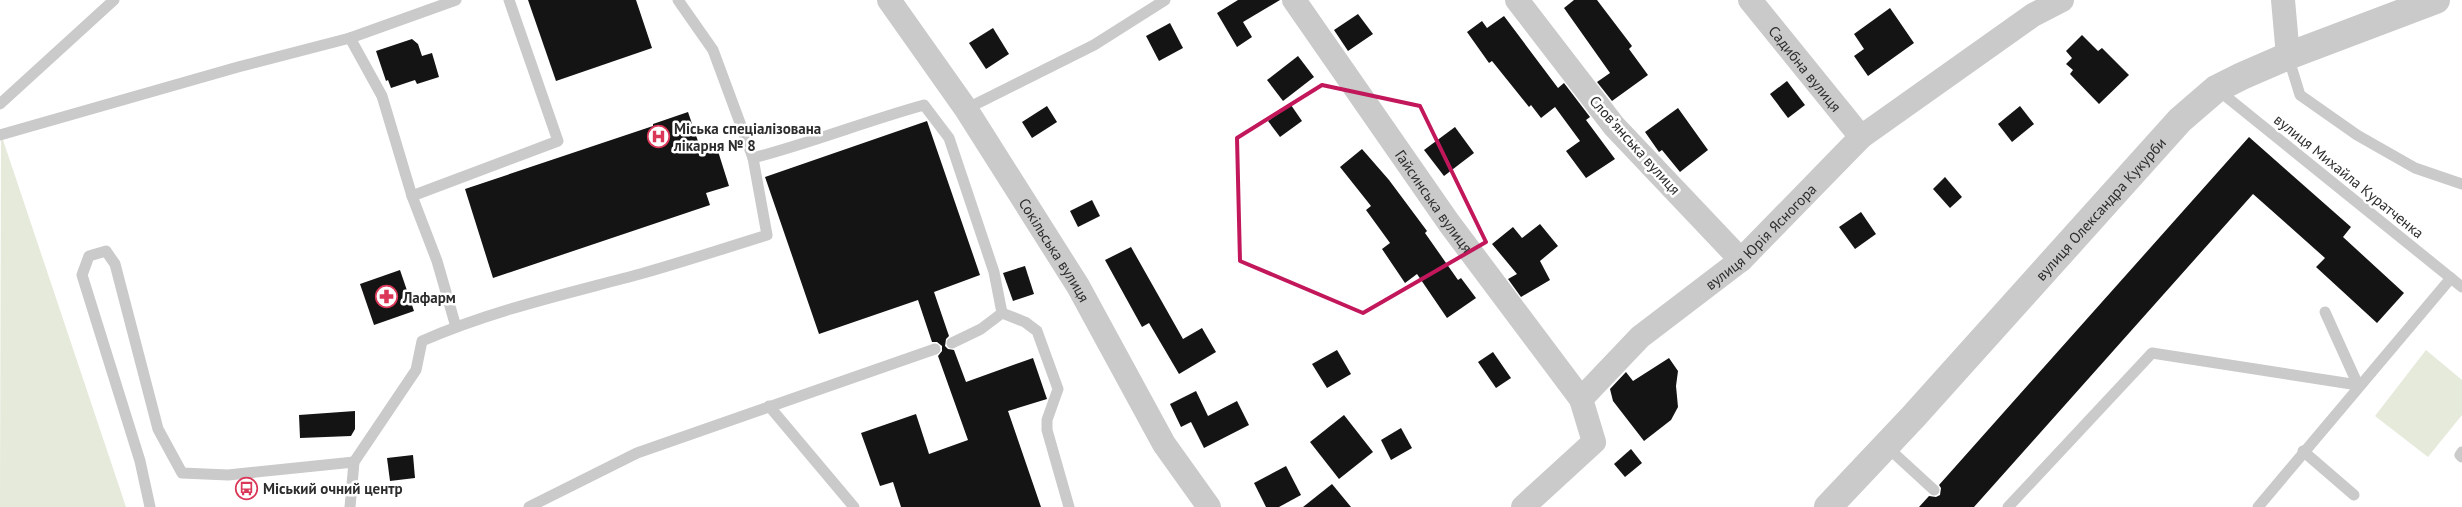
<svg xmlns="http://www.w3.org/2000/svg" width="2462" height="507" font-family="'PT Sans',sans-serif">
  <rect width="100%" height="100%" fill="#fff"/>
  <!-- green -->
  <g fill="#e5eadb">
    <path d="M 1,134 L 126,507 L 0,507 Z"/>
    <path d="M 2426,350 L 2462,380 L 2462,415 L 2428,457 L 2375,416 Z"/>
  </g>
  <!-- building -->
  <g fill="#141414">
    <path d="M 528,0 L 636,0 L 652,48 L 556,81 Z"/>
    <path d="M 1238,0 L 1280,0 L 1243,22 L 1252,37 L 1237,47 L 1217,13 Z"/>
    <path d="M 1574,0 L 1597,0 L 1632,46 L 1629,49 L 1648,75 L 1612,101 L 1597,82 L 1610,73 L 1564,8 Z"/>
    <path d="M 1890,8 L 1914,43 L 1868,76 L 1854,56 L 1864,49 L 1854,34 Z"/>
    <path d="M 1358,14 L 1373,34 L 1348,51 L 1334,30 Z"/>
    <path d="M 1504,16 L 1558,88 L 1564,83 L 1590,117 L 1586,120 L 1615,159 L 1586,178 L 1566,151 L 1580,141 L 1555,107 L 1541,118 L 1531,105 L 1529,107 L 1492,61 L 1489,63 L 1467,32 L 1482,21 L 1487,28 Z"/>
    <path d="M 1170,23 L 1183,48 L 1159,61 L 1146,36 Z"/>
    <path d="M 993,28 L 1009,54 L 986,69 L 969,43 Z"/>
    <path d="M 2082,35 L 2098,51 L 2102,48 L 2129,75 L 2099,104 L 2070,74 L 2073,70 L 2066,64 L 2072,58 L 2066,51 Z"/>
    <path d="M 412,39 L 418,44 L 422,56 L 432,53 L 439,77 L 417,84 L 415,80 L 391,88 L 388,80 L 386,81 L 376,51 Z"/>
    <path d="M 1298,56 L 1314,77 L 1283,101 L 1267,80 Z"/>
    <path d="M 1787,81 L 1805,105 L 1788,118 L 1770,94 Z"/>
    <path d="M 1291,105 L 1302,121 L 1280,137 L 1268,121 Z"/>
    <path d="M 1047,106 L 1057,122 L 1032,138 L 1022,122 Z"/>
    <path d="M 2020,106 L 2034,124 L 2012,142 L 1998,124 Z"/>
    <path d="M 1678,108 L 1708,150 L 1680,172 L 1662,150 L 1659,152 L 1645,132 Z"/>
    <path d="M 688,112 L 702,153 L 717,148 L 729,186 L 706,193 L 710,205 L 493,278 L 465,189 L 653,126 L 653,124 Z"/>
    <path d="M 927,121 L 980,275 L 934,292 L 949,336 L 946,339 L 945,346 L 948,349 L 954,350 L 966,382 L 1033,358 L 1047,399 L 1008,411 L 1041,507 L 901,507 L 893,482 L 880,486 L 861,433 L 916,414 L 929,454 L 968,440 L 938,356 L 942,351 L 942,346 L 937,342 L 932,342 L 918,300 L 819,334 L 765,177 Z"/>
    <path d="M 1455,127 L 1474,153 L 1444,176 L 1424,150 Z"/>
    <path d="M 2249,137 L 2351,227 L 2343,237 L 2404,293 L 2377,323 L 2316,267 L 2325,258 L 2253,194 L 1974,507 L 1919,507 L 1929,496 L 1936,497 L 1940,495 L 1941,488 L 1939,485 Z"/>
    <path d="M 1362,149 L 1389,180 L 1427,231 L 1425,233 L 1458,280 L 1461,278 L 1476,298 L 1447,318 L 1417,274 L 1405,283 L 1382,249 L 1390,243 L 1366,210 L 1371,206 L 1340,167 Z"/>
    <path d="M 1945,177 L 1962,197 L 1950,208 L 1933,189 Z"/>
    <path d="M 1092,200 L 1100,216 L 1078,227 L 1070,211 Z"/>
    <path d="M 1861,212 L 1876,234 L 1855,249 L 1839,227 Z"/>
    <path d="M 1540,224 L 1558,246 L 1540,261 L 1550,280 L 1521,297 L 1508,279 L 1517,274 L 1492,244 L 1513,227 L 1522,238 Z"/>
    <path d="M 1131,247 L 1183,339 L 1202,328 L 1216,352 L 1179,374 L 1149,323 L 1142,327 L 1105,260 Z"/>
    <path d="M 1025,266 L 1034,294 L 1013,301 L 1003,273 Z"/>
    <path d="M 400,270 L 414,311 L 374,325 L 360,284 Z"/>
    <path d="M 1337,350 L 1351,374 L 1327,388 L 1312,364 Z"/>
    <path d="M 1493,352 L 1511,378 L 1496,388 L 1478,362 Z"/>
    <path d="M 1669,358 L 1678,371 L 1676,386 L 1678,407 L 1671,420 L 1644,441 L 1613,401 L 1610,389 L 1626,372 L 1633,381 Z"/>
    <path d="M 1196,391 L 1208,416 L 1237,401 L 1249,425 L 1204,448 L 1191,422 L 1181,427 L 1170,404 Z"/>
    <path d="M 355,411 L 355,429 L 351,436 L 300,438 L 299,415 Z"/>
    <path d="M 1344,415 L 1373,452 L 1339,479 L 1310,442 Z"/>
    <path d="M 1401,428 L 1412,448 L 1391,460 L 1381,440 Z"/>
    <path d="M 1631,449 L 1642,463 L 1625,477 L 1614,464 Z"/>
    <path d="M 413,455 L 415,478 L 390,481 L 387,458 Z"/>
    <path d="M 1286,466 L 1301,495 L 1279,507 L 1266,507 L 1254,483 Z"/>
    <path d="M 1332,484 L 1351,507 L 1303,507 Z"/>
  </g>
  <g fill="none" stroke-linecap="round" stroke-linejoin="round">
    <!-- service -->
    <g stroke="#cacaca" stroke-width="11">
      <path d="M 678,0 L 713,50 L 753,158"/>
      <path d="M 350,38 L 456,0"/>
      <path d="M 2288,56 L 2300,95 L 2357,135 L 2415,168 L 2462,184"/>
      <path d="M 2218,90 L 2462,287"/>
      <path d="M 0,104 L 114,0"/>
      <path d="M 966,109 L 1094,45 L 1165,0"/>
      <path d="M 0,135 L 238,67 L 350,38 L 382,96 L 412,196 L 437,261 L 456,327"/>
      <path d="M 412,196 L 558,141 L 509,0"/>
      <path d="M 2325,312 L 2358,385"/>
      <path d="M 1002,313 L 1025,322 L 1037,331 L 1058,389 L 1047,420 L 1047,430 L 1069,507"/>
      <path d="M 769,406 L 854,507"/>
      <path d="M 1886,446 L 1934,490"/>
      <path d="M 2303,451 L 2354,495"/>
      <path d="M 2462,452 L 2460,455 L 2462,457"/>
      <path d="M 150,507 L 140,461 L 82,275 L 89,256 L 106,251 L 115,264 L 158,429 L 182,473 L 228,475 L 354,462"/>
      <path d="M 350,507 L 354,462 L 416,370 L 422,341 C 493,310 566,294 640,274 C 683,262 725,248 767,235 L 753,158 C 811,143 866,121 924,105 L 949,138 L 994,272 L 1002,313 L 981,329 L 952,343"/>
      <path d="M 529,507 L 637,453 L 935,349"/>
      <path d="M 2008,507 L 2152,353 L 2358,385"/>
      <path d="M 2258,507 L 2451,278"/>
    </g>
    <!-- minor -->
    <g stroke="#cacaca" stroke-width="24">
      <path id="s1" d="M 889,0 L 966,109 L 1078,286 L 1164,444 L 1209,507"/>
      <path id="s2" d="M 1294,0 L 1449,223 L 1581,399"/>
      <path d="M 1517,0 L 1614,126 L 1741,260"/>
      <path id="s3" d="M 1750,0 L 1861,137"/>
      <path d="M 2283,0 L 2288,56"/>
      <path id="s4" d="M 1523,507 L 1594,442 L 1581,399 L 1640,337 L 1741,260 L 1861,137 L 2033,15 L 2062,0"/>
    </g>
    <!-- tertiary -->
    <path stroke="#cacaca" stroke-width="28" id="s5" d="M 1828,507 L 1913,417 L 2180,120 L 2216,89 L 2242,76 L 2288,56 L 2436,0"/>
  </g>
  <!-- marked area -->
  <path fill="none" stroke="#c2185b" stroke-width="4" stroke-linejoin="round" d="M 1322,85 L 1420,106 L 1486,242 L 1363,313 L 1240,261 L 1237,138 Z"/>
  <!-- icons -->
  <defs>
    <symbol id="hospital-ring" viewBox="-11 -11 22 22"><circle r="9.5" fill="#fff" stroke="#db3758" stroke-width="1.5"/><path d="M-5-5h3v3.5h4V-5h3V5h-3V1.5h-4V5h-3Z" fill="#db3758"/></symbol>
    <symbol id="pharmacy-ring" viewBox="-11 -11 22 22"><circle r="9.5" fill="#fff" stroke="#db3758" stroke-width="1.5"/><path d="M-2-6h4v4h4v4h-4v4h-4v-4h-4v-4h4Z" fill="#db3758"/></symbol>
    <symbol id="bus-ring" viewBox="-11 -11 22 22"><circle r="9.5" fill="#fff" stroke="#db3758" stroke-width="1.5"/><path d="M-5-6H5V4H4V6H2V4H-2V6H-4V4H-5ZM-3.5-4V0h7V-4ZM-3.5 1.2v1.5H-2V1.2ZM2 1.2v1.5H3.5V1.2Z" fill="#db3758"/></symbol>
  </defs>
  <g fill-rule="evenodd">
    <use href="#hospital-ring" x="646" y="124" width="25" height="25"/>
    <use href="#pharmacy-ring" x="374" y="284" width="25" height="25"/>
    <use href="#bus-ring" x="234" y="476" width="25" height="25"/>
  </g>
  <g text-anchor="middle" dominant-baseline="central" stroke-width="5" stroke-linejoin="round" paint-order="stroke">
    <!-- street labels -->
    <g font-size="15" fill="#2d2d2d" stroke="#fff">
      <text stroke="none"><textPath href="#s3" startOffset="88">Садибна вулиця</textPath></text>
      <text transform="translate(1635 145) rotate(48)">Словʼянська вулиця</text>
      <text transform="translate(2349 176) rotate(39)">вулиця Михайла Куратченка</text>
      <text stroke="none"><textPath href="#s2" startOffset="245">Гайсинська вулиця</textPath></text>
      <text stroke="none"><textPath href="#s5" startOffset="404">вулиця Олександра Кукурби</textPath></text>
      <text stroke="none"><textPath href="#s4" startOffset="384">вулиця Юрія Ясногора</textPath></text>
      <text stroke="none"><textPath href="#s1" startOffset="300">Сокільська вулиця</textPath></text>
    </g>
    <!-- poi labels -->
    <g font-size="15" font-weight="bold" fill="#2d2d2d" stroke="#fff" text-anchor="start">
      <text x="674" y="128">Міська спеціалізована<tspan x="674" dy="17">лікарня № 8</tspan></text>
      <text x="403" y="297">Лафарм</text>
      <text x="263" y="488">Міський очний центр</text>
    </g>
  </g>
</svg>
